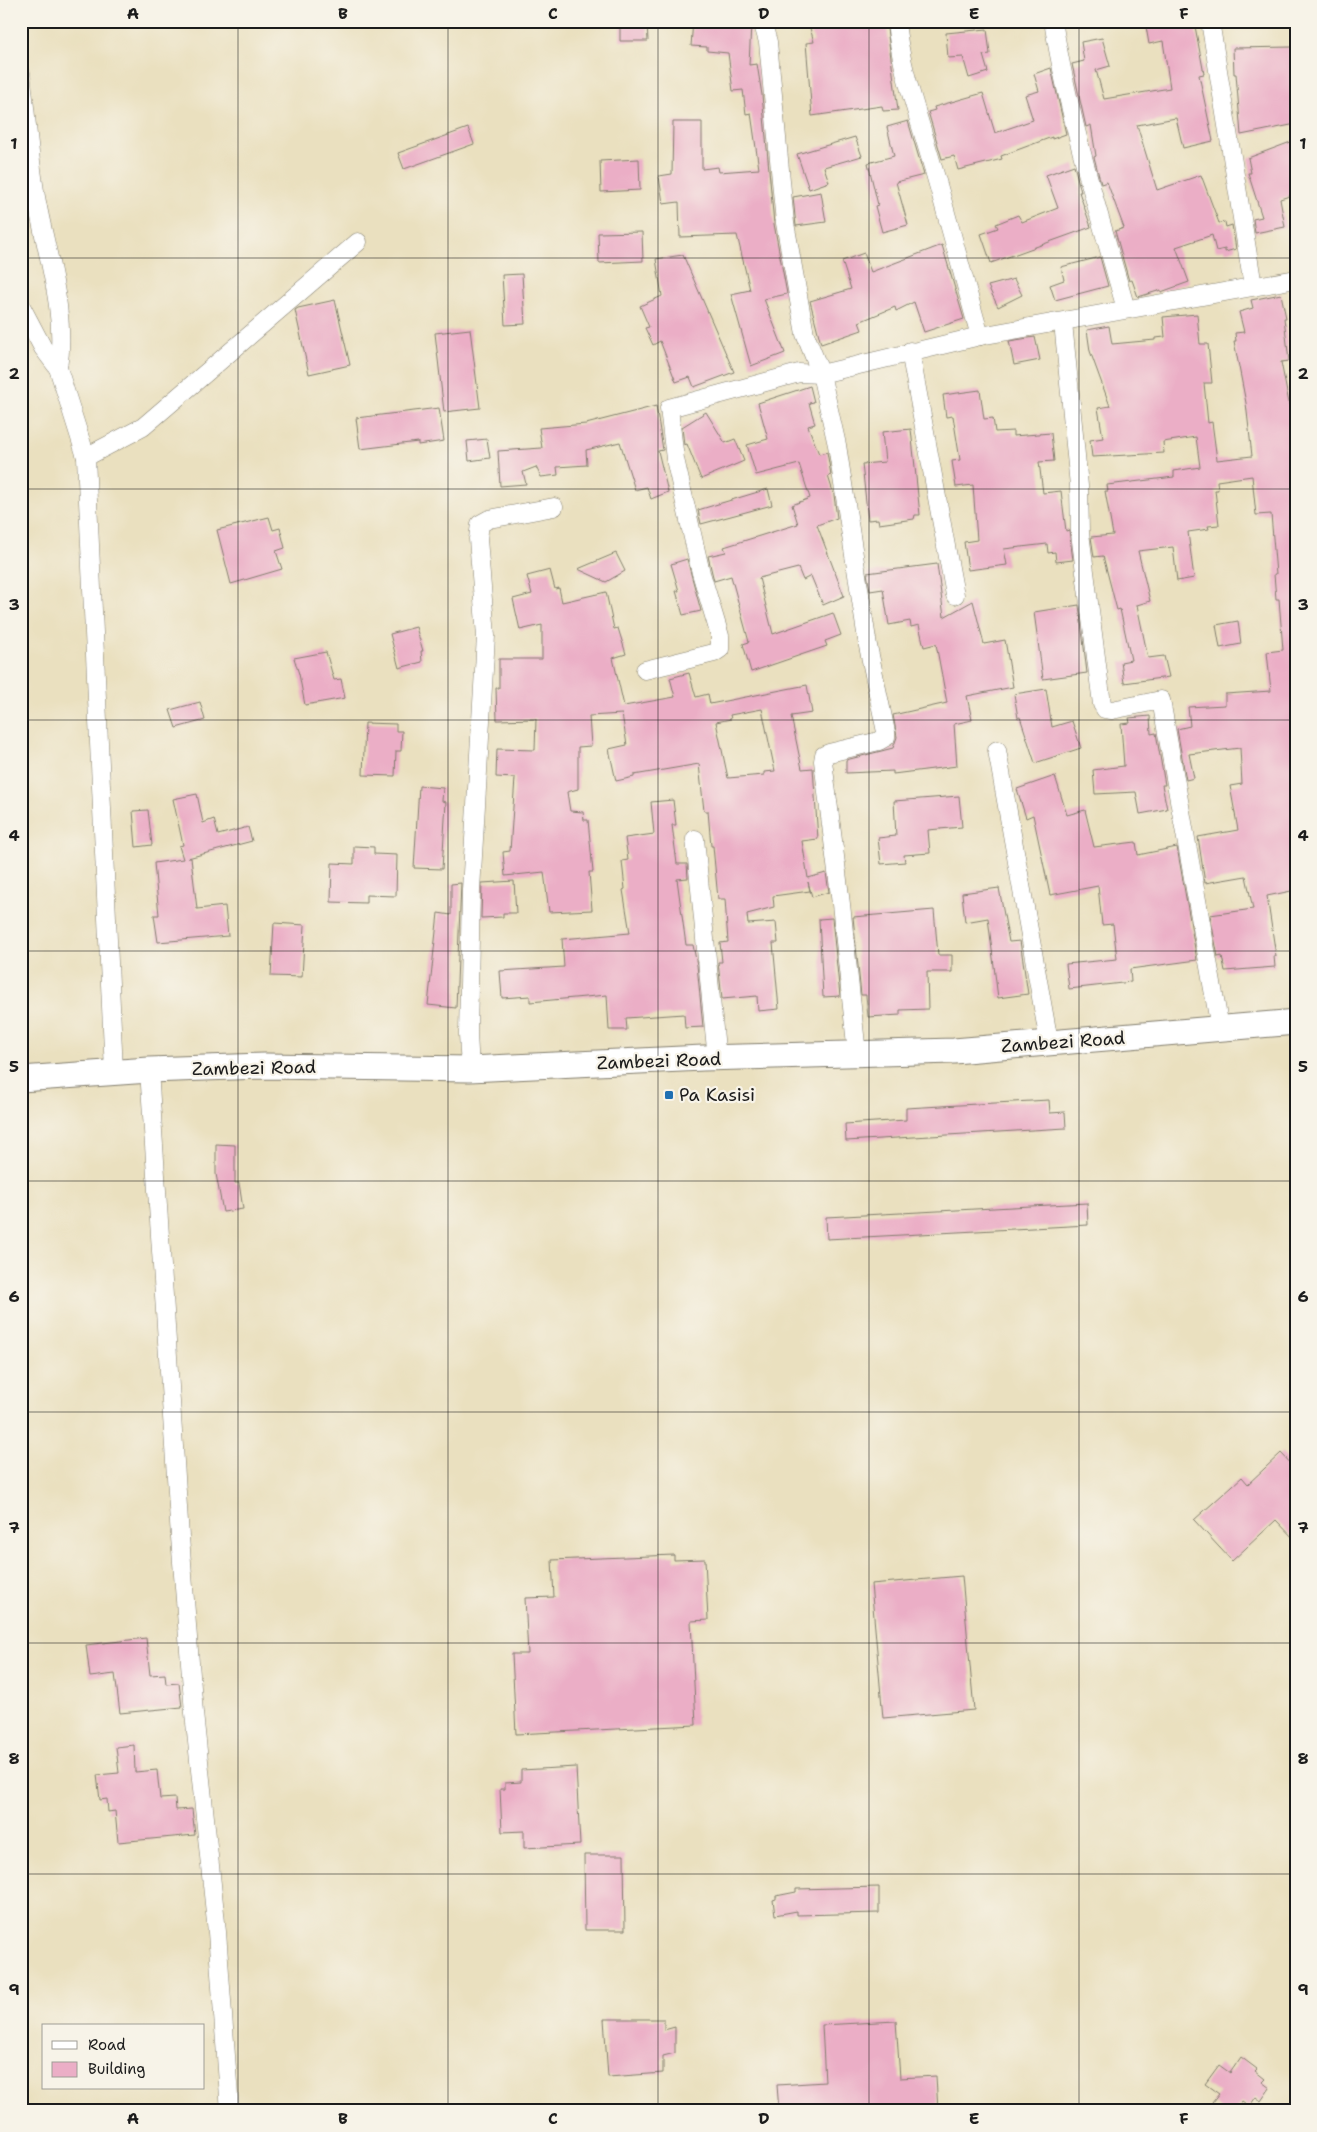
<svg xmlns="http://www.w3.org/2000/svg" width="1317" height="2132" font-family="'Shantell Sans',sans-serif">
  <rect width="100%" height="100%" fill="#f7f3e8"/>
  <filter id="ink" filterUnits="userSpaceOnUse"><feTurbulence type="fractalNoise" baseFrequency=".02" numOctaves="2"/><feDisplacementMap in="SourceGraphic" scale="10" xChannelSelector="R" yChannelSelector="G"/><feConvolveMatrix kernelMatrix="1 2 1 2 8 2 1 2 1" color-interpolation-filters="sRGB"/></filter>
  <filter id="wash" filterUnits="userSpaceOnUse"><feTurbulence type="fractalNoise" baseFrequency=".0096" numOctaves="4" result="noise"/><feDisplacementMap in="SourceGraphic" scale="20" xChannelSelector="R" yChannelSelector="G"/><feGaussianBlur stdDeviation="1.12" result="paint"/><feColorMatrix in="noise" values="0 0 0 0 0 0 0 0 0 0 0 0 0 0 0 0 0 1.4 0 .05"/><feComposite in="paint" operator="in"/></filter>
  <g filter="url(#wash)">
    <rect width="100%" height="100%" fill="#eae0bf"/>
    <g id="blocks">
      <!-- building -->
      <g fill="#ebaec6" fill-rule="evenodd">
        <path d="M 620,21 L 647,21 L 648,41 L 620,41 Z"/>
        <path d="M 693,21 L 751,23 L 749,65 L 757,64 L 762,95 L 774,224 L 787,294 L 764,299 L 785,353 L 751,366 L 731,294 L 750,290 L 737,235 L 680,237 L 679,202 L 663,204 L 659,176 L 672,174 L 673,122 L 702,122 L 702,169 L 718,167 L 719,172 L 759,169 L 751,113 L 746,114 L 743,90 L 733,91 L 728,53 L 707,51 L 707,47 L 691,46 Z"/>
        <path d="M 808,21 L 886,21 L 898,110 L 883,111 L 882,106 L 812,116 L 806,43 L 814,42 Z"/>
        <path d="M 1145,21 L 1194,21 L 1204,74 L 1199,75 L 1213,141 L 1183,148 L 1176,118 L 1137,125 L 1157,190 L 1201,175 L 1219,223 L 1225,222 L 1226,227 L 1232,225 L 1236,249 L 1225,252 L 1225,249 L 1216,251 L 1212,235 L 1176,247 L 1189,282 L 1161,292 L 1161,290 L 1138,297 L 1132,280 L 1129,281 L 1115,231 L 1124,228 L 1107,182 L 1101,184 L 1094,157 L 1096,156 L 1091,125 L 1086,127 L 1072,64 L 1084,61 L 1081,42 L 1102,38 L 1110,66 L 1096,70 L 1104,99 L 1170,88 L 1163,41 L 1149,44 Z"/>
        <path d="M 987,29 L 990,54 L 983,55 L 988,72 L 969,78 L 963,57 L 948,58 L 946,33 Z"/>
        <path d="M 1293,47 L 1296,124 L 1241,135 L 1236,74 L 1234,74 L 1233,48 Z"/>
        <path d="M 1051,68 L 1066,134 L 1052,139 L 1052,137 L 1001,156 L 1002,159 L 958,170 L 954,156 L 942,159 L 929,115 L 928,112 L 935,110 L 934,107 L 983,93 L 995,133 L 1033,120 L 1025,95 L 1039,91 L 1034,74 Z"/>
        <path d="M 908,121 L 924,175 L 896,182 L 908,225 L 882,232 L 875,206 L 878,205 L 868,163 L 894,156 L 887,127 Z"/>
        <path d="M 468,128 L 474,144 L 404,169 L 398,153 Z"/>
        <path d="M 855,137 L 862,156 L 824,167 L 829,182 L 809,189 L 797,154 Z"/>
        <path d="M 1296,140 L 1296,194 L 1280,199 L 1285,227 L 1255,233 L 1253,219 L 1262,217 L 1248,173 L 1251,173 L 1248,158 Z"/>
        <path d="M 639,159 L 640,190 L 601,192 L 600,161 Z"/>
        <path d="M 1074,165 L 1081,192 L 1079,192 L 1091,227 L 991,263 L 981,234 L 998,228 L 996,224 L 1018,215 L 1022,222 L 1058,208 L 1046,175 Z"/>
        <path d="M 821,192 L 826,222 L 796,226 L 793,197 Z"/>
        <path d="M 642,232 L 643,261 L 599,263 L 598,233 Z"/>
        <path d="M 942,245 L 964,319 L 924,332 L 914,302 L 896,311 L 895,307 L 859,322 L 862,330 L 821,344 L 810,301 L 851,289 L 842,261 L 864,253 L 871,272 Z"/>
        <path d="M 683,255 L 734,372 L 694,387 L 690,377 L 676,382 L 660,341 L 653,345 L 645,328 L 649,327 L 640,306 L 662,296 L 656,259 Z"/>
        <path d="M 1100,257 L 1108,286 L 1055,300 L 1050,285 L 1064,280 L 1061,267 Z"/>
        <path d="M 522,274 L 525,324 L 505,325 L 502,275 Z"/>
        <path d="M 1014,279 L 1022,295 L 998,307 L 988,286 Z"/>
        <path d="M 1281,294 L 1286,318 L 1284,318 L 1289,361 L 1281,362 L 1290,408 L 1296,408 L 1296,890 L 1267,896 L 1276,956 L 1274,956 L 1275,967 L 1225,971 L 1222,956 L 1218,957 L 1210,915 L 1253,909 L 1246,876 L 1205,883 L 1198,837 L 1238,830 L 1230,786 L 1242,784 L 1240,748 L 1189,754 L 1194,778 L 1186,780 L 1177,729 L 1190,726 L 1188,707 L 1225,705 L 1225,694 L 1271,691 L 1267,652 L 1283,650 L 1279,599 L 1276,599 L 1274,574 L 1276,574 L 1271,514 L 1256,515 L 1252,476 L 1217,481 L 1218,490 L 1215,490 L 1219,525 L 1208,526 L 1209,529 L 1188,532 L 1194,578 L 1177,581 L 1173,547 L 1138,551 L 1150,601 L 1137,605 L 1148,658 L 1164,656 L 1169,677 L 1124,683 L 1121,662 L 1131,660 L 1120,609 L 1117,610 L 1103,556 L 1094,557 L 1091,537 L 1113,535 L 1105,491 L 1108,491 L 1107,485 L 1174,477 L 1174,471 L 1200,467 L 1196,437 L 1163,442 L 1164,453 L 1092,457 L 1090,440 L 1103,438 L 1098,408 L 1110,406 L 1090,351 L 1087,330 L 1109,326 L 1112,344 L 1155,340 L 1155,338 L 1165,337 L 1163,317 L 1197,314 L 1200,344 L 1208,344 L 1212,383 L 1204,383 L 1208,423 L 1212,422 L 1217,460 L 1252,456 L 1246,403 L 1234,341 L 1236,341 L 1235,333 L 1244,332 L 1239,312 L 1253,308 L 1251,300 Z"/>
        <path d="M 335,300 L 350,365 L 309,374 L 295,310 L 298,308 Z"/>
        <path d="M 470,329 L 480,408 L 444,412 L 435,333 Z"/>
        <path d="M 1035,337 L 1040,360 L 1014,365 L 1009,341 Z"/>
        <path d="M 810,386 L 814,402 L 809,403 L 815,424 L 808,426 L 819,454 L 827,452 L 831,475 L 828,476 L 834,495 L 837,518 L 817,525 L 844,596 L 823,605 L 811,576 L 803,580 L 798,568 L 759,578 L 773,634 L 833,613 L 841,635 L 825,641 L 827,646 L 751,672 L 743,644 L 749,642 L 731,576 L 714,581 L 708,556 L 726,552 L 724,547 L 798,524 L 792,505 L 810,498 L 799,464 L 756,475 L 747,445 L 768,439 L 758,403 Z"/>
        <path d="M 980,390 L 984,419 L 993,418 L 995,432 L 1013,431 L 1013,436 L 1051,433 L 1054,461 L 1039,462 L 1043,493 L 1061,491 L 1066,531 L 1069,530 L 1073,560 L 1056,562 L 1055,552 L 1048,553 L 1047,544 L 1004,549 L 1007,565 L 968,570 L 964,542 L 977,540 L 973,485 L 956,487 L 952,461 L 960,460 L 953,416 L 946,417 L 943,395 Z"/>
        <path d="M 656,406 L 663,450 L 658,451 L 668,492 L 651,499 L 647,487 L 635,490 L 620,442 L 586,450 L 587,465 L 557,467 L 558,475 L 541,477 L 536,467 L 523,472 L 526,484 L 500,486 L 498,451 L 542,448 L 539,428 L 586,424 Z"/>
        <path d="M 439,408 L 444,441 L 418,445 L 418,442 L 360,449 L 356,418 Z"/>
        <path d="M 706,412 L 725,443 L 735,439 L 744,461 L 701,479 L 687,444 L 684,445 L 682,427 Z"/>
        <path d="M 911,429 L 920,515 L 915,515 L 914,519 L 879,524 L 878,519 L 868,520 L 862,464 L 885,462 L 882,432 Z"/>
        <path d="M 487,439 L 490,458 L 469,461 L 467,441 Z"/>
        <path d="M 768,489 L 772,505 L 701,524 L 698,510 Z"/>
        <path d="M 269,517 L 273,530 L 280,528 L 285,548 L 276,551 L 282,569 L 231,584 L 217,530 Z"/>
        <path d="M 616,553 L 625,571 L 606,582 L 578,569 Z"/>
        <path d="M 687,559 L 701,611 L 683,615 L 676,591 L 679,591 L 671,564 Z"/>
        <path d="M 937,564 L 944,617 L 973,601 L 984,644 L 1005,640 L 1013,687 L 967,696 L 972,720 L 954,724 L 957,766 L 893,774 L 893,771 L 846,773 L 846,760 L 893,748 L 897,737 L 893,715 L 947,703 L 936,644 L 924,647 L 919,625 L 911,627 L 910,621 L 889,625 L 883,589 L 870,591 L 867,573 Z"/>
        <path d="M 550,570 L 555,589 L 559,588 L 562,602 L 606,592 L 614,629 L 618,628 L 626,654 L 613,658 L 624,706 L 675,697 L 670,678 L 689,673 L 696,697 L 708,694 L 710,704 L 807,685 L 812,713 L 791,716 L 802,769 L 813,768 L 818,839 L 802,841 L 808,878 L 826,873 L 829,892 L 812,897 L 808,882 L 810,891 L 773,896 L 774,907 L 747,914 L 748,924 L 776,922 L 778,943 L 773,943 L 779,1009 L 758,1011 L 757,996 L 722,999 L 718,962 L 722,962 L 720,943 L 728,942 L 725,899 L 718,899 L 713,846 L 711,846 L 708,811 L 704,811 L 699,764 L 634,775 L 634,777 L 616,781 L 609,749 L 627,745 L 622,714 L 589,716 L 591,746 L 578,747 L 578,789 L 567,792 L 570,811 L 583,812 L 584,820 L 588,820 L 593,872 L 589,872 L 592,910 L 549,912 L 544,872 L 505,876 L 503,852 L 510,851 L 515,778 L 496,777 L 497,749 L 535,750 L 536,719 L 497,720 L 496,688 L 499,688 L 499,659 L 542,659 L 542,625 L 520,630 L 513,599 L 532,594 L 527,576 ZM 762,709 L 775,771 L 764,772 L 764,775 L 728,778 L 716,722 L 731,719 L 730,715 Z"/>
        <path d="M 1079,605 L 1087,673 L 1043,679 L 1034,612 Z"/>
        <path d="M 1238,621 L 1241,644 L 1220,648 L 1216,625 Z"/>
        <path d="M 416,627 L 423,651 L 421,651 L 422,662 L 399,668 L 390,634 Z"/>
        <path d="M 326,652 L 334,680 L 341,679 L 345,698 L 305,705 L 299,674 L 294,658 Z"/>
        <path d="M 1046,689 L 1052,727 L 1072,721 L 1081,748 L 1035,763 L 1020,717 L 1018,718 L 1014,694 Z"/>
        <path d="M 200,702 L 205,720 L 176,728 L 170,710 Z"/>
        <path d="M 1150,716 L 1151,734 L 1156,733 L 1165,785 L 1162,785 L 1167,809 L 1140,814 L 1136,792 L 1095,794 L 1093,770 L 1124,766 L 1121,724 L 1130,723 L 1129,718 Z"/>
        <path d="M 365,723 L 396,724 L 396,731 L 402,731 L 401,751 L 396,751 L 395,776 L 363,775 Z"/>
        <path d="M 1055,776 L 1067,815 L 1085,810 L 1094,847 L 1136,842 L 1138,855 L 1177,847 L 1197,960 L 1130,969 L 1131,982 L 1069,989 L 1066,964 L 1117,959 L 1113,924 L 1102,925 L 1098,886 L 1050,895 L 1033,815 L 1026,818 L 1017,789 Z"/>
        <path d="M 419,786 L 443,788 L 442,801 L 446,802 L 442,869 L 414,868 Z"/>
        <path d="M 197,794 L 203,823 L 214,819 L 218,835 L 248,827 L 252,841 L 188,858 L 191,858 L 197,909 L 225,906 L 228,936 L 158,942 L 154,915 L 159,915 L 154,863 L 183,859 L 179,846 L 183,845 L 173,799 Z"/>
        <path d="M 959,796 L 962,827 L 928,830 L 930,853 L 904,855 L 905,862 L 881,864 L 878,838 L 896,836 L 894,801 Z"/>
        <path d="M 673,800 L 676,825 L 672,825 L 677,864 L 687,864 L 688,878 L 677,879 L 686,945 L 693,945 L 697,965 L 703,1027 L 685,1028 L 684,1014 L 626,1018 L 627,1030 L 609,1030 L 607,995 L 530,1002 L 530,996 L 502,998 L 500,971 L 564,967 L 562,939 L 630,933 L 623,890 L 625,889 L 622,861 L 628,860 L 625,838 L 654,834 L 651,802 Z"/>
        <path d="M 148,810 L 152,845 L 136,847 L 133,811 Z"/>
        <path d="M 354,846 L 374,847 L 374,854 L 397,855 L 396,896 L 366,895 L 366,903 L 331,902 L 332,863 L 354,864 Z"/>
        <path d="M 514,881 L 516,913 L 503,913 L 503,917 L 481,918 L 482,883 Z"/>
        <path d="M 461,883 L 456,1008 L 428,1005 L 438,913 L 451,915 L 451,884 Z"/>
        <path d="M 999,888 L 1009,942 L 1020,941 L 1028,994 L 998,998 L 988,918 L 965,922 L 962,893 Z"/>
        <path d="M 934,910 L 938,955 L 952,955 L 952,972 L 927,972 L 928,1009 L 900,1010 L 900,1015 L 868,1017 L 866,995 L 861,995 L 853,917 Z"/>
        <path d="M 832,918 L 840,996 L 823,997 L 819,919 Z"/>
        <path d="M 274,923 L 305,925 L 302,977 L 271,976 Z"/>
        <path d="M 1049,1100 L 1050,1113 L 1065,1112 L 1066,1128 L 846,1141 L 845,1124 L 906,1120 L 906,1108 Z"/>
        <path d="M 216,1144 L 235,1145 L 235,1183 L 239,1183 L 243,1209 L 223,1212 L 216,1174 Z"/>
        <path d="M 1087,1203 L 1088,1225 L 827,1239 L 826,1217 Z"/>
        <path d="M 1281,1453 L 1296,1469 L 1296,1541 L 1276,1520 L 1232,1561 L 1194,1520 L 1242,1477 L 1248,1484 Z"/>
        <path d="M 674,1555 L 674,1560 L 705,1559 L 708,1620 L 691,1621 L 696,1725 L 516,1734 L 512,1654 L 528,1654 L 525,1598 L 554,1597 L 552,1560 Z"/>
        <path d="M 962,1576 L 974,1710 L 883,1718 L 871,1584 Z"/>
        <path d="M 146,1638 L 150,1675 L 165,1674 L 166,1684 L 179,1683 L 182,1707 L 120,1713 L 115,1674 L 90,1677 L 86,1645 Z"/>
        <path d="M 134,1745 L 135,1772 L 157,1770 L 160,1799 L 175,1798 L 176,1810 L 192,1809 L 195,1835 L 118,1842 L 115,1811 L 108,1812 L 107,1799 L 100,1800 L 97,1775 L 119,1773 L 116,1747 Z"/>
        <path d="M 576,1767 L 580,1845 L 524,1848 L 524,1831 L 502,1832 L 500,1789 L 505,1789 L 505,1783 L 521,1782 L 521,1770 Z"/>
        <path d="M 584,1855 L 624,1855 L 625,1930 L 585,1930 Z"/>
        <path d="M 879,1887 L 879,1913 L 797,1915 L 797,1911 L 775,1915 L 773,1900 L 776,1899 L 776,1896 L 796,1892 L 796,1889 Z"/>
        <path d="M 604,2019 L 664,2019 L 664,2030 L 675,2027 L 675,2053 L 663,2056 L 663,2073 L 608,2077 Z"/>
        <path d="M 896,2021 L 900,2078 L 936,2076 L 938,2111 L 779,2111 L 777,2085 L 825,2082 L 822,2025 Z"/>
        <path d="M 1241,2057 L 1257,2069 L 1255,2071 L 1265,2079 L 1262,2082 L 1270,2088 L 1261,2101 L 1256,2097 L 1249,2107 L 1242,2102 L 1235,2111 L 1222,2111 L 1212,2103 L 1219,2094 L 1205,2084 L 1219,2065 L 1230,2073 Z"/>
      </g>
    </g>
  </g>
  <g filter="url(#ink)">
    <use href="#blocks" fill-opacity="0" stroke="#837e6e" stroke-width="1"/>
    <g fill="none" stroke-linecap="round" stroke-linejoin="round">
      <defs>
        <g id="street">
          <path d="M 762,21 L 768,42 L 785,223 L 805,334 L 821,374 L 837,445 L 868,646 L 886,732 L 886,737 L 879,741 L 829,753 L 824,755 L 823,761 L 841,904 L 857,1054"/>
          <path d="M 896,21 C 900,65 915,105 927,147 C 946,210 962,273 980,336"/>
          <path d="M 1053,21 C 1069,119 1099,214 1126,309"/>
          <path d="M 1210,21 L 1253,286"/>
          <path d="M 21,73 C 26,112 29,152 35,191 C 44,247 68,312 58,368"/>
          <path d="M 21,306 L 43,348 L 58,368 L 86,457 L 114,1072"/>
          <path d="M 1063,322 L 1079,486 L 1080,533 L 1102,704 L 1105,709 L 1112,710 L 1161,700 L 1220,1028"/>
          <path d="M 910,351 L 955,595"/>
          <path d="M 86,457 L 143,427 L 358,242"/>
          <path d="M 645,670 L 714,653 L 720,649 L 720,636 L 701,573 L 675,459 L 669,408 L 799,373 L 821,374 L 980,336 L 1296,279"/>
          <path d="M 997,750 L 1049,1042"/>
          <path d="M 695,839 L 717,1059"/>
          <path d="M 470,1069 L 468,1034 L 471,890 L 486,636 L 478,539 L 480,524 L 489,519 L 554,507"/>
          <path d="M 149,1070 L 180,1537 L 194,1713 L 217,1932 L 230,2111"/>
        </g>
        <path id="secondary" d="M 21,1079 L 149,1070 L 265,1066 L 470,1069 L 703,1058 L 954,1051 L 1296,1022"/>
      </defs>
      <!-- street casing -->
      <use href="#street" stroke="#837e6e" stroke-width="19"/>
      <!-- secondary casing -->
      <use href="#secondary" stroke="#837e6e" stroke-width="27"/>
      <!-- street -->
      <use href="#street" stroke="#fff" stroke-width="18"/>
      <!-- secondary -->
      <use href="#secondary" stroke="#fff" stroke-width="25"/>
    </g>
  </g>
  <!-- grid -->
  <path fill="none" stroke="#1c1c1c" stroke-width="1" stroke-opacity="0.55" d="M 238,21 L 238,2111M 448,21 L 448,2111M 658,21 L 658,2111M 869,21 L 869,2111M 1079,21 L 1079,2111M 21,258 L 1296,258M 21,489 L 1296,489M 21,720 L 1296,720M 21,951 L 1296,951M 21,1181 L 1296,1181M 21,1412 L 1296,1412M 21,1643 L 1296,1643M 21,1874 L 1296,1874"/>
  <!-- markers -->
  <rect fill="#1f6fb2" stroke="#f7f3e8" stroke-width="2" x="664" y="1090" width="10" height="10" rx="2.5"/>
  <g text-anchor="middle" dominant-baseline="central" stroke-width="4.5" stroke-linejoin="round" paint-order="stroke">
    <!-- street labels -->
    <g font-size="18" fill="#1c1c1c" stroke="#f7f3e8">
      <text transform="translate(1063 1042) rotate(-4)">Zambezi Road</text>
      <text transform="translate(659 1061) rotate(-2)">Zambezi Road</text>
      <text transform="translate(254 1068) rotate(-1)">Zambezi Road</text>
    </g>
    <!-- poi labels -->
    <g font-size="18" fill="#1c1c1c" stroke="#f7f3e8" text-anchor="start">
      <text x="679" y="1095">Pa Kasisi</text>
    </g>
  </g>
  <!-- margin -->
  <rect width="1317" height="2132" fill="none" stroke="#f7f3e8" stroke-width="55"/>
  <!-- legend -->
  <rect x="42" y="2024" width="162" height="65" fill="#f7f3e8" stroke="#9f9d96"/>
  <rect x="52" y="2041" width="25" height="8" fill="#ffffff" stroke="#9f9d96"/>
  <text x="88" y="2050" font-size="15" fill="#1c1c1c">Road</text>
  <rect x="52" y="2062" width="25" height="15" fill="#ebaec6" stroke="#9f9d96"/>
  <text x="88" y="2074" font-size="15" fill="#1c1c1c">Building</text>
  <rect x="28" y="28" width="1262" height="2076" fill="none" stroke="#1c1c1c" stroke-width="2"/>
  <g font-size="16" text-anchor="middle" font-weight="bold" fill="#1c1c1c">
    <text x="133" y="19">A</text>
    <text x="343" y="19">B</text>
    <text x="553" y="19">C</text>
    <text x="764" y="19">D</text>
    <text x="974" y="19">E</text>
    <text x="1184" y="19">F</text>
    <text x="14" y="149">1</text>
    <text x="1303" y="149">1</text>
    <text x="14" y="379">2</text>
    <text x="1303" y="379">2</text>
    <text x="14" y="610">3</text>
    <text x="1303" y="610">3</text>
    <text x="14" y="841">4</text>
    <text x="1303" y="841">4</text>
    <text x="14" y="1072">5</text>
    <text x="1303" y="1072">5</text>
    <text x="14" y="1302">6</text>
    <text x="1303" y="1302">6</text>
    <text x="14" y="1533">7</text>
    <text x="1303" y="1533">7</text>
    <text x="14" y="1764">8</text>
    <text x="1303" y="1764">8</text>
    <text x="14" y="1995">9</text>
    <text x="1303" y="1995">9</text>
    <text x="133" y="2124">A</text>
    <text x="343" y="2124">B</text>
    <text x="553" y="2124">C</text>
    <text x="764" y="2124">D</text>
    <text x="974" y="2124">E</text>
    <text x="1184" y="2124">F</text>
  </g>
</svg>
